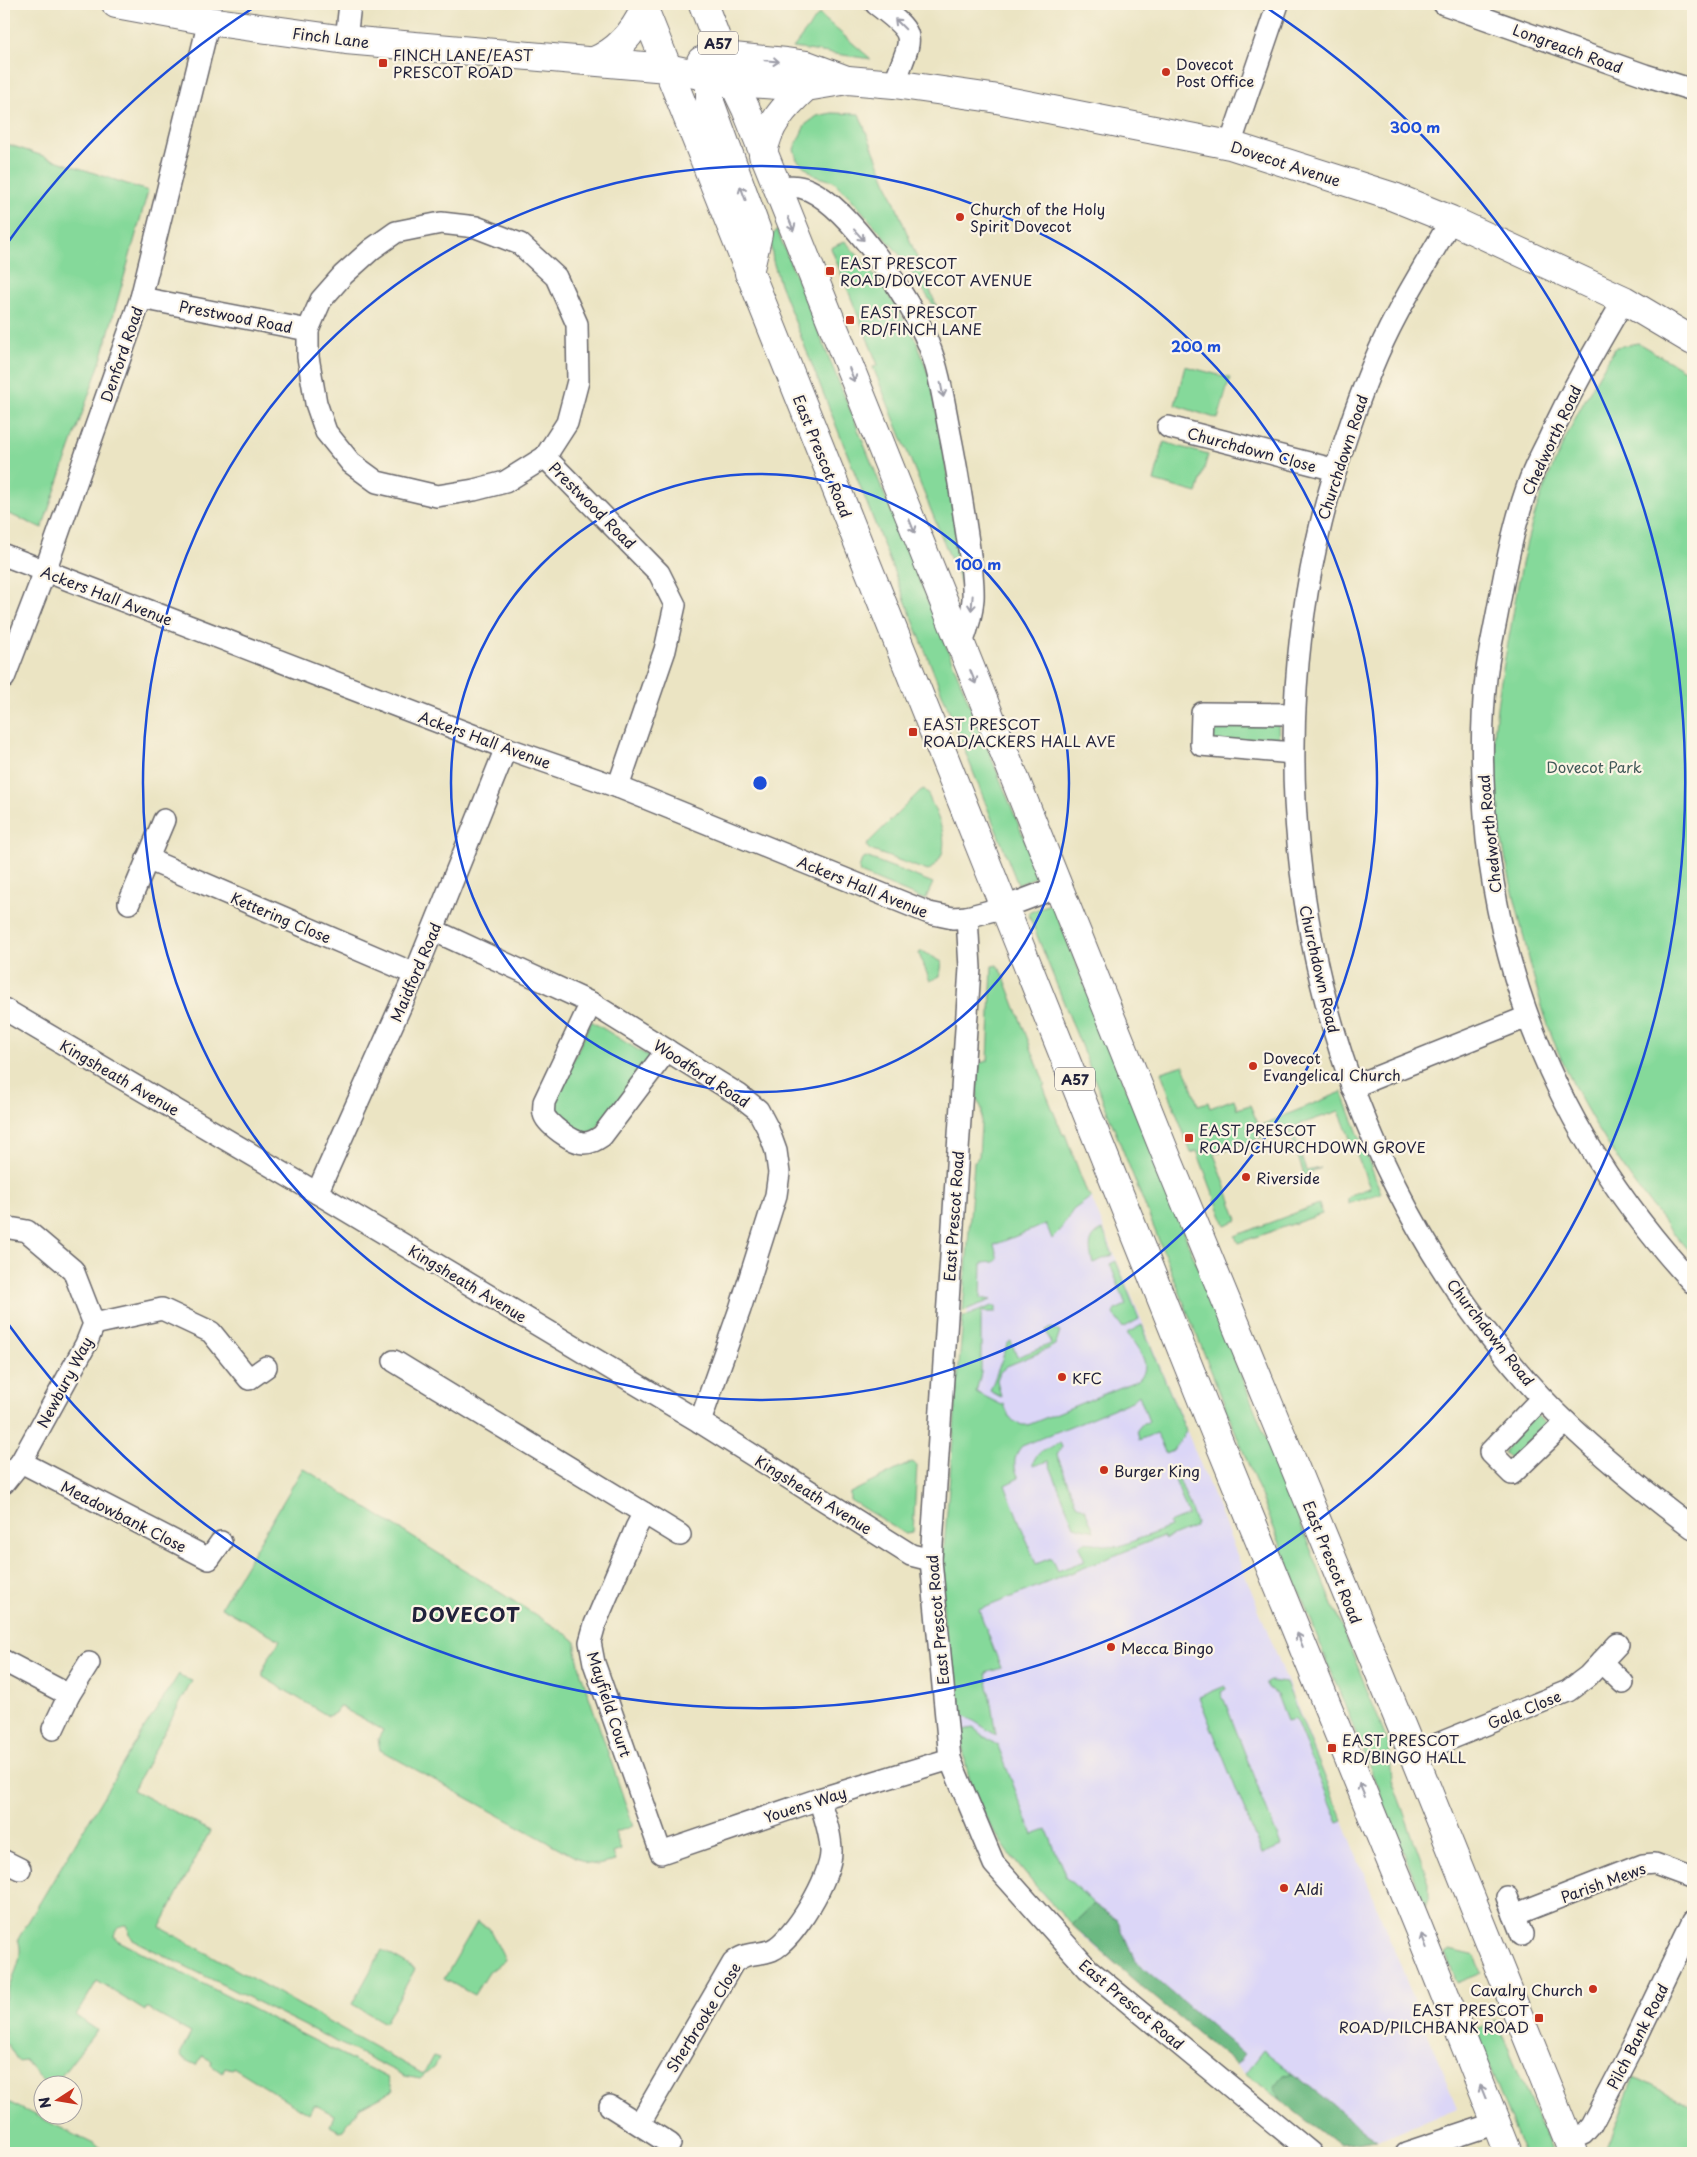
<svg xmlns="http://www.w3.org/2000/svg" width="1697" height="2157" font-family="'Playpen Sans',sans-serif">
  <rect width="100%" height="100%" fill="#fcf5e5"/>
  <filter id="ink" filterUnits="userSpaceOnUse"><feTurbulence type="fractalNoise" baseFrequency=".02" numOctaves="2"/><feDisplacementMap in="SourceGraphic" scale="10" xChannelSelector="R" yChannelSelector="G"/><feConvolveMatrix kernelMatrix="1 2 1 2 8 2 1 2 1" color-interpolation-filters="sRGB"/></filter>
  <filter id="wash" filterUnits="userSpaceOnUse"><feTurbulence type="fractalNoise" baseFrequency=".0096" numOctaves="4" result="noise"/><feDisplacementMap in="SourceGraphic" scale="20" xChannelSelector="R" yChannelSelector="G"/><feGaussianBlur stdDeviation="1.12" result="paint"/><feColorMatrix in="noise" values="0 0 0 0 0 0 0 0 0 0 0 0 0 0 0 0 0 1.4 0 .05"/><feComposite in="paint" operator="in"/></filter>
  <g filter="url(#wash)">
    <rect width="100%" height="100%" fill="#ebe4c3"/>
    <!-- built -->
    <path fill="#dbd6f7" d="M 1091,1197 L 1220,1512 L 1457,2108 L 1383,2139 L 1338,2145 L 1245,2073 L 1134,1980 L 1085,1938 L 1042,1894 L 1010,1855 L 991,1827 L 971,1785 L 956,1708 L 950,1516 L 973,1250 Z"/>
    <!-- green -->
    <g fill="#85d99a" stroke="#547e6a">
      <path d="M 819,14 L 871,59 L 793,48 Z"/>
      <path d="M 832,113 L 859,114 L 940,315 L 899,254 L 849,196 L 833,181 L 815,176 L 797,160 L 794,149 L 805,125 L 817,116 Z"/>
      <path d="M 4,143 L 148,191 L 101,360 L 42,528 L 4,512 Z"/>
      <path d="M 777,230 L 1039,875 L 1018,885 L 780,284 L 773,261 L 770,238 Z"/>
      <path d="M 845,241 L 867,266 L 896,306 L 917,342 L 931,382 L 968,585 L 962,587 L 873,367 L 878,365 L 831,248 Z"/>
      <path d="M 1638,343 L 1693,375 L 1693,1256 C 1638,1193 1589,1125 1556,1047 C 1538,1001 1527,952 1516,904 C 1503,852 1492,798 1494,744 C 1495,704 1504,665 1511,626 C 1516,596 1521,564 1529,534 C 1545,474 1582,400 1616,347 Z"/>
      <path d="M 1185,366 L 1230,378 L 1218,419 L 1175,405 Z"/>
      <path d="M 1164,442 L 1208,455 L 1197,493 L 1154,481 Z"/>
      <path d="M 1213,715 L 1278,717 L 1279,746 L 1210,740 Z"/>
      <path d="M 924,789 L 927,792 C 938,819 958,850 928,871 L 870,850 L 867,847 L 868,843 L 920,791 Z"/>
      <path d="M 866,857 L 933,883 L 925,900 L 860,873 L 859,869 L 862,859 Z"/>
      <path d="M 1052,903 L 1389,1745 L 1392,1780 L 1429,1882 L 1429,1896 L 1425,1906 L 1028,913 Z"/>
      <path d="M 920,952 L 924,952 L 942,962 L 940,976 L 930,981 L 919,954 Z"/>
      <path d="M 997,965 L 1003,974 L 1045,1085 L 1043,1086 L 1063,1135 L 1065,1134 L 1087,1193 L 1091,1197 L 1073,1210 L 1059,1232 L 1052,1239 L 1046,1224 L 994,1245 L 998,1259 L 995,1262 L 982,1263 L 981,1298 L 991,1300 L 963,1311 L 974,1162 L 979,1156 L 982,1109 L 977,1099 L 979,1063 L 988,1061 L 992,966 Z"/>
      <path d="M 591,1021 L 651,1058 L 594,1131 L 581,1134 C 567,1126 553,1121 554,1103 Z"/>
      <path d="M 1184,1065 L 1198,1105 L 1208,1102 L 1210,1108 L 1234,1099 L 1237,1109 L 1250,1105 L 1259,1126 L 1342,1092 L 1381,1193 L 1348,1204 L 1348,1198 L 1353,1194 L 1370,1188 L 1339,1111 L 1292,1127 L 1306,1171 L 1321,1168 L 1304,1175 L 1289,1128 L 1214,1154 L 1238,1220 L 1225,1225 L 1197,1151 L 1191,1153 L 1161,1072 Z"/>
      <path d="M 1319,1204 L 1322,1214 L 1238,1243 L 1235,1236 Z"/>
      <path d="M 1103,1230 L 1113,1255 L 1093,1263 C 1089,1250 1087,1236 1103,1230 Z"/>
      <path d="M 1116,1261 L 1139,1319 L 1123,1328 L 1113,1314 L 1115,1310 L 1126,1305 L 1110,1264 Z"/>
      <path d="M 992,1306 L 996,1306 L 996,1312 L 981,1312 L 981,1373 L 976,1392 L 1002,1405 L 1004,1404 C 1008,1416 1013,1426 1028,1425 L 1138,1380 C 1155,1365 1136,1347 1127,1333 L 1142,1325 L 1186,1431 L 1173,1451 L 1166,1454 L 1156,1433 L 1139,1440 L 1137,1430 L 1143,1423 L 1149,1422 L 1139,1395 L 1132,1401 L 1022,1446 C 1013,1456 1013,1467 1019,1478 L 1005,1485 L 1036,1564 L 1051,1558 L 1057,1571 L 1085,1561 L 1079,1547 L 1082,1543 C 1095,1540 1107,1549 1120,1546 L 1170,1527 L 1169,1523 L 1188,1515 L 1175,1480 L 1176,1471 L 1196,1523 L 1194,1527 L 1165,1539 L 1163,1536 L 979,1610 L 1001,1668 L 986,1673 L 996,1735 L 966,1716 L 950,1717 L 942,1590 L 943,1560 L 963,1317 Z"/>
      <path d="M 1052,1328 L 1060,1332 L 1056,1344 L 1048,1349 L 1007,1366 L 1000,1372 L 997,1380 L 1001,1397 L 990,1391 L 1008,1343 L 1011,1341 L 1017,1357 L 1051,1344 L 1046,1330 Z"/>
      <path d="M 1533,1412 L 1551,1429 L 1521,1458 L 1512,1459 L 1504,1453 Z"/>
      <path d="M 1060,1443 L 1062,1447 L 1057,1455 L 1076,1504 L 1085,1509 L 1094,1531 L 1074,1526 L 1048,1461 L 1033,1466 C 1033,1452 1049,1448 1060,1443 Z"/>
      <path d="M 912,1462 L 917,1465 L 913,1533 L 905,1534 L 850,1500 L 850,1493 Z"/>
      <path d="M 303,1468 L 569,1636 L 576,1642 L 576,1651 L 581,1673 L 633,1826 L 615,1832 L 621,1850 L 613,1853 L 616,1861 L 597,1865 L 586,1863 L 380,1750 L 378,1739 L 383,1730 L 339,1706 L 335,1713 L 328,1716 L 263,1677 C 261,1665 275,1650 280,1640 L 221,1607 Z"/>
      <path d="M 179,1674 L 181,1677 L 192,1681 L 133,1790 L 210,1831 L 160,1927 L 423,2074 L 433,2056 L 439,2058 L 435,2066 L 420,2079 L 405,2076 L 133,1940 L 126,1925 C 119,1925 116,1929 114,1936 L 117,1940 L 388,2078 L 393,2090 L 359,2108 L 343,2130 L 339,2131 L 330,2126 L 334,2115 L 314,2104 L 309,2114 L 233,2067 L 232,2069 L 225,2067 L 222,2073 L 211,2065 L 212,2061 L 202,2056 L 197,2065 L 182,2058 L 180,2054 L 191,2033 L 146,2008 L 145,2011 L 97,1981 L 76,2016 L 97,2030 L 55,2084 L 46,2084 L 25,2060 L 18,2061 L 8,2045 L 4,2044 C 4,2031 2,2015 4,2002 C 9,1980 26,1961 18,1939 L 140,1735 Z"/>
      <path d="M 1270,1681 L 1286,1683 L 1343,1821 L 1338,1823 L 1295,1719 L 1287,1721 L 1277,1695 L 1266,1686 L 1266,1683 Z"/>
      <path d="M 1225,1686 L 1226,1689 L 1221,1692 L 1281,1846 L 1262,1854 L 1199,1697 Z"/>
      <path d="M 973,1728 L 998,1746 L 1033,1835 L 1047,1830 L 1066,1877 L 1094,1904 L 1072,1925 C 1033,1884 992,1841 972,1787 C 966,1770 964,1752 960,1735 L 963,1730 Z"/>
      <path d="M 477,1922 L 489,1928 L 505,1960 L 487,1974 L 474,1995 L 444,1979 Z"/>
      <path d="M 382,1950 L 415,1969 L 385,2023 L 352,2004 Z"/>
      <path d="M 1450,1950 L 1475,1956 L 1482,1973 L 1457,1983 L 1445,1953 Z"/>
      <path d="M 1497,2021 L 1552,2153 L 1524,2153 L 1474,2030 Z"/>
      <path d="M 1263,2050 L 1294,2074 L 1285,2075 L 1274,2088 L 1280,2100 L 1245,2073 Z"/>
      <path d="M 1635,2077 L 1693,2106 L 1693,2153 L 1605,2153 Z"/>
      <path d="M 4,2100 L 112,2153 L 4,2153 Z"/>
    </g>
    <!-- forest -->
    <g fill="#6cb982" stroke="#476e5e">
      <path d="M 1094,1904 L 1118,1921 L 1135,1961 L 1245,2055 L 1236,2065 L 1134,1980 L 1072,1925 Z"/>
      <path d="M 1294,2074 L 1366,2132 L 1378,2140 L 1338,2145 L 1280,2100 L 1274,2088 L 1285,2075 Z"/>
    </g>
  </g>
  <g filter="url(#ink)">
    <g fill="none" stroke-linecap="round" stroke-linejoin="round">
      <defs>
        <g id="street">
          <path d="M 876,4 C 920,37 912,35 894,84"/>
          <path d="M 1444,4 L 1645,75 L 1693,90"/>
          <path d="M 346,40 L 350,4"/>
          <path d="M 1230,145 L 1278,4"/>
          <path d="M 776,187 C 787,186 798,185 809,190 C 852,210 910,299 928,343 C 940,372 944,404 950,434 C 957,468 962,501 967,535 C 970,556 974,578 973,599 C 972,616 967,631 961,646"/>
          <path d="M 1451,220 C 1433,252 1413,284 1396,316 C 1376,353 1361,393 1348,432 C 1233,762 1303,1140 1542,1398 C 1588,1446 1640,1488 1693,1528"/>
          <path d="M 141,298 L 308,330 L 308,357 L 316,403 L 326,432 L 351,463 L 377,482 L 437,496 L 474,490 L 505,482 L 545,457 L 659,573 L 675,605 L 665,650 L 618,787"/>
          <path d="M 1624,300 C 1597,346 1570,392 1548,441 C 1541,455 1533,470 1528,485 C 1513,527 1505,571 1497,615 C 1493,636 1488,657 1486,678 C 1480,732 1482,786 1487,839 C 1506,1010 1576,1157 1693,1283"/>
          <path d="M 308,330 L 321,300 L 343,275 L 372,249 L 396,232 L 441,223 L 476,227 L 520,244 L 556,277 L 577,324 L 578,381 L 567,423 L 545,457"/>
          <path d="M 1168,427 L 1336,470"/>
          <path d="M 4,555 L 506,748 L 618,787 L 929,913 L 953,918 L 967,917"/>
          <path d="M 4,678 L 45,571 L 141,298 L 209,21"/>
          <path d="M 1293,753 L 1201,745 L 1202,713 L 1294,714"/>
          <path d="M 147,859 L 415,974"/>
          <path d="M 1058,887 L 1005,907 L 967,917 L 970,968 L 931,1560 L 950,1759 L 994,1864 L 1088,1969 L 1311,2153"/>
          <path d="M 129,903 L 164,820"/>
          <path d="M 433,930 L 591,1003 L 739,1095 L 758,1110 L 768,1129 L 776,1151 L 779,1173 L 776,1195 L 740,1309 L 700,1422"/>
          <path d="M 591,1003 L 544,1102 C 544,1106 543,1111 544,1114 C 546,1124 573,1143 584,1143 C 591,1143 596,1140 602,1136 L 667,1050"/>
          <path d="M 4,1009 L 317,1193 L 700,1422 L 911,1555 L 931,1560"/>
          <path d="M 1352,1087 L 1527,1017"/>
          <path d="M 317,1193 L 415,974 L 506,748"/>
          <path d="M 4,1227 L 27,1231 L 73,1270 L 94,1324 L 86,1344 L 21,1462 L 4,1483"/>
          <path d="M 94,1324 L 162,1309 L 211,1332 L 249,1379 L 266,1367"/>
          <path d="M 394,1361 L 644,1513 L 636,1528 L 595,1624 L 590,1642 L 594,1663 L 661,1853 L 819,1799 L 950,1759"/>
          <path d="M 1542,1398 L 1490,1452 L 1512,1474 L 1566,1422"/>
          <path d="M 21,1462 L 209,1559 L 221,1542"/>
          <path d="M 644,1513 L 680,1535"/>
          <path d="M 4,1661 L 69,1695"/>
          <path d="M 1601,1662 L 1623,1683"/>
          <path d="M 53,1729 L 69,1695 L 89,1663"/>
          <path d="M 1413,1754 L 1568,1691 L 1588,1676 L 1618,1644"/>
          <path d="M 4,1861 L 20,1869"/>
          <path d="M 1507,1897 L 1522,1935"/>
          <path d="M 1514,1915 L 1642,1865 L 1655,1864 L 1693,1878"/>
          <path d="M 610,2106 L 670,2144"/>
          <path d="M 640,2123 L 733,1963 C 746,1951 757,1956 772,1950 C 794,1940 832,1876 831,1851 C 831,1834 824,1815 819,1799"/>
          <path d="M 1568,2141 L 1584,2134 L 1591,2126 L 1633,2046 L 1693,1921"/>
          <path d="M 1406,2153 L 1496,2123"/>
        </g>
        <g id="secondary">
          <path d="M 116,4 L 209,21 L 346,40 L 667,68 L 733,82 L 806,87 L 848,80 L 894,84 L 992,98 L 1230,145 L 1394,197 L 1451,220 L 1624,300 L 1693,341"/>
          <path d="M 594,61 C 618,51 633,34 644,10"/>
          <path d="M 701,61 L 723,56 L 786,62 L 807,65 L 847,80"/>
          <path d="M 719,61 L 710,77 L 710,102 L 758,234 L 749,273"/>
          <path d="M 763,155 C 767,125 784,107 806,87"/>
        </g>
        <g id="highway">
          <path d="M 642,4 L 1212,1425 L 1418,1927 L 1508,2153"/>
          <path d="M 703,4 L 733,82 L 746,109 L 1168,1160 L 1413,1754 L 1574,2153"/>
        </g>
      </defs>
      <!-- street casing -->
      <use href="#street" stroke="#68666b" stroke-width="24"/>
      <!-- secondary casing -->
      <use href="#secondary" stroke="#68666b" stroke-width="30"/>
      <!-- highway casing -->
      <use href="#highway" stroke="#68666b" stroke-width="30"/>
      <!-- street -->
      <use href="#street" stroke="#fff" stroke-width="21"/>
      <!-- secondary -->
      <use href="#secondary" stroke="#fff" stroke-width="28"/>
      <!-- highway -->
      <use href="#highway" stroke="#fff" stroke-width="28"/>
    </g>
    <!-- one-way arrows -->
    <defs><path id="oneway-shaft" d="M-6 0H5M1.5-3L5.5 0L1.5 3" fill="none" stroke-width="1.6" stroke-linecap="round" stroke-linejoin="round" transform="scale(1.25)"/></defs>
    <g stroke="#9c9ca7">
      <use href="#oneway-shaft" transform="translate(900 24) rotate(-135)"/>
      <use href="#oneway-shaft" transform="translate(772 61) rotate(5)"/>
      <use href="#oneway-shaft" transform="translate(743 193) rotate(-110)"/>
      <use href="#oneway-shaft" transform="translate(791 224) rotate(68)"/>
      <use href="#oneway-shaft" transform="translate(859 235) rotate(48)"/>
      <use href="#oneway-shaft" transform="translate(852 375) rotate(68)"/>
      <use href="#oneway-shaft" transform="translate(942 390) rotate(79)"/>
      <use href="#oneway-shaft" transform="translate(912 526) rotate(68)"/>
      <use href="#oneway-shaft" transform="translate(972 603) rotate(95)"/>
      <use href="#oneway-shaft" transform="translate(973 677) rotate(68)"/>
      <use href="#oneway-shaft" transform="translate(1300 1640) rotate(-112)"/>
      <use href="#oneway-shaft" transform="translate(1362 1790) rotate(-113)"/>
      <use href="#oneway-shaft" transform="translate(1424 1941) rotate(-111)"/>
      <use href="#oneway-shaft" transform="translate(1483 2092) rotate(-112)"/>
    </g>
  </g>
  <!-- distance rings -->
  <g fill="none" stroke="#1d4ed8" stroke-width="2.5">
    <circle cx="760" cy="783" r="309"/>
    <circle cx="760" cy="783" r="617"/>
    <path d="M6 245A926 926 0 0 1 256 6M1264 6A926 926 0 1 1 6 1321"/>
  </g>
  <!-- markers -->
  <g fill="#c8321e" stroke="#fcf5e5" stroke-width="2">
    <rect x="378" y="58" width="10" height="10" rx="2.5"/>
    <circle cx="1166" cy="72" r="5"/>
    <circle cx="960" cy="217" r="5"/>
    <rect x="825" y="266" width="10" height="10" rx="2.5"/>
    <rect x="845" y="315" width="10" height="10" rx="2.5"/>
    <rect x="908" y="727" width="10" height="10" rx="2.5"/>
    <circle cx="1253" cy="1066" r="5"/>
    <rect x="1184" y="1133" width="10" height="10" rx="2.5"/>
    <circle cx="1246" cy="1177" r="5"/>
    <circle cx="1062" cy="1377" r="5"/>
    <circle cx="1104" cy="1470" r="5"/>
    <circle cx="1111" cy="1647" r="5"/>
    <rect x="1327" y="1743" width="10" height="10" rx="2.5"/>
    <circle cx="1284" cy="1888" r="5"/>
    <circle cx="1593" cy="1989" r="5"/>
    <rect x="1534" y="2013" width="10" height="10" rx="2.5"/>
  </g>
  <g text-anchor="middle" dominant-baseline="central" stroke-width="4.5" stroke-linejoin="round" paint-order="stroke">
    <!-- shield labels -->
    <g fill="#fcf5e5" stroke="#63616e" stroke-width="1">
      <rect x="698" y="31.5" width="40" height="23" rx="4"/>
      <rect x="1055" y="1067.5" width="40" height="23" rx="4"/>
    </g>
    <g font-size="14" font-weight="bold" fill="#22223b">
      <text x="718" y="43">A57</text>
      <text x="1075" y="1079">A57</text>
    </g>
    <!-- street labels -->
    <g font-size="15" fill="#22223b" stroke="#fcf5e5">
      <text transform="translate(331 37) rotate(7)">Finch Lane</text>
      <text transform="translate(1568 48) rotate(20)">Longreach Road</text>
      <text transform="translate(1286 163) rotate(18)">Dovecot Avenue</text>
      <text transform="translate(236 316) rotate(11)">Prestwood Road</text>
      <text transform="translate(121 354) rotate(-71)">Denford Road</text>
      <text transform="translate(1551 440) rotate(-65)">Chedworth Road</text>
      <text transform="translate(1252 449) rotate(15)">Churchdown Close</text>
      <text transform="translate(823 456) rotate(68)">East Prescot Road</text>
      <text transform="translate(1342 457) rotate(-72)">Churchdown Road</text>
      <text transform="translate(593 505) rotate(45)">Prestwood Road</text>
      <text transform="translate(107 595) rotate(21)">Ackers Hall Avenue</text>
      <text transform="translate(485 739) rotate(20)">Ackers Hall Avenue</text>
      <text transform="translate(1489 834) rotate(-96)">Chedworth Road</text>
      <text transform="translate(863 886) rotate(22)">Ackers Hall Avenue</text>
      <text transform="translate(281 917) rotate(23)">Kettering Close</text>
      <text transform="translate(1320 969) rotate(77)">Churchdown Road</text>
      <text transform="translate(415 972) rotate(-67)">Maidford Road</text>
      <text transform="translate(702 1073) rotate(33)">Woodford Road</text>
      <text transform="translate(120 1077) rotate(30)">Kingsheath Avenue</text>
      <text transform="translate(953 1216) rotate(-86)">East Prescot Road</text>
      <text transform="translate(468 1283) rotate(31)">Kingsheath Avenue</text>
      <text transform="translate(1491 1332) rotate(52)">Churchdown Road</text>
      <text transform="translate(64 1382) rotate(-62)">Newbury Way</text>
      <text transform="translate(814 1494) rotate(32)">Kingsheath Avenue</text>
      <text transform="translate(124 1516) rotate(27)">Meadowbank Close</text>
      <text transform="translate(1333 1562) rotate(68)">East Prescot Road</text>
      <text transform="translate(937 1620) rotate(-95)">East Prescot Road</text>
      <text transform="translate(610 1704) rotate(72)">Mayfield Court</text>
      <text transform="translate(1524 1709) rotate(-22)">Gala Close</text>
      <text transform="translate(805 1804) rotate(-18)">Youens Way</text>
      <text transform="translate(1603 1882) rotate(-20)">Parish Mews</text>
      <text transform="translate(1132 2004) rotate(40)">East Prescot Road</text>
      <text transform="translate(703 2017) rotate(-58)">Sherbrooke Close</text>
      <text transform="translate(1637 2036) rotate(-63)">Pilch Bank Road</text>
    </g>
    <!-- poi labels -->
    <g font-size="15" fill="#22223b" stroke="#fcf5e5" text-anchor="start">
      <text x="393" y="54">FINCH LANE/EAST<tspan x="393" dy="17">PRESCOT ROAD</tspan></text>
      <text x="1176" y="63">Dovecot<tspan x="1176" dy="17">Post Office</tspan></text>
      <text x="970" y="208">Church of the Holy<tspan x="970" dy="17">Spirit Dovecot</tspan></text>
      <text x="840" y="262">EAST PRESCOT<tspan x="840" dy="17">ROAD/DOVECOT AVENUE</tspan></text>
      <text x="860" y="311">EAST PRESCOT<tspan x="860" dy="17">RD/FINCH LANE</tspan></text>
      <text x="923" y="723">EAST PRESCOT<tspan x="923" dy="17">ROAD/ACKERS HALL AVE</tspan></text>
      <text x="1263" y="1057">Dovecot<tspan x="1263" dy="17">Evangelical Church</tspan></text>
      <text x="1199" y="1129">EAST PRESCOT<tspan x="1199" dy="17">ROAD/CHURCHDOWN GROVE</tspan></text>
      <text x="1256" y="1177">Riverside</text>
      <text x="1072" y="1377">KFC</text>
      <text x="1114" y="1470">Burger King</text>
      <text x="1121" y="1647">Mecca Bingo</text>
      <text x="1342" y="1739">EAST PRESCOT<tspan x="1342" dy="17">RD/BINGO HALL</tspan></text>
      <text x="1294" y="1888">Aldi</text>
      <text x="1583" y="1989" text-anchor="end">Cavalry Church</text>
      <text x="1529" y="2009" text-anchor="end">EAST PRESCOT<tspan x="1529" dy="17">ROAD/PILCHBANK ROAD</tspan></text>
    </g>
    <!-- park labels -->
    <g font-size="15" fill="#405958" stroke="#fcf5e5">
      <text x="1594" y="766">Dovecot Park</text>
    </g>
    <!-- district labels -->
    <g font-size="20" font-weight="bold" letter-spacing="1" fill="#22223b" stroke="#fcf5e5">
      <text x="466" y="1614">DOVECOT</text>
    </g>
  </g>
  <circle cx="760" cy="783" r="8" fill="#1d4ed8" stroke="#fcf5e5" stroke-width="2.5"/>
  <g font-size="15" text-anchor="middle" font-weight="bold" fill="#1d4ed8" stroke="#fcf5e5" stroke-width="4.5" stroke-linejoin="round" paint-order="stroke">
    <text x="1415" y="133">300 m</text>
    <text x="1196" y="352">200 m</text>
    <text x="978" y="570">100 m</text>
  </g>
  <!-- margin -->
  <rect width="1697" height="2157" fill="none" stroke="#fcf5e5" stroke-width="20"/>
  <!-- north arrow -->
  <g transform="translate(58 2100) rotate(258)"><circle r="24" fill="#fcf5e5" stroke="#a5a1a1"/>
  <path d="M0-4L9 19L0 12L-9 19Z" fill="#c8321e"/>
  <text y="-8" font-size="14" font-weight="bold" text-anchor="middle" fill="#22223b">N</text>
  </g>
</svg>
